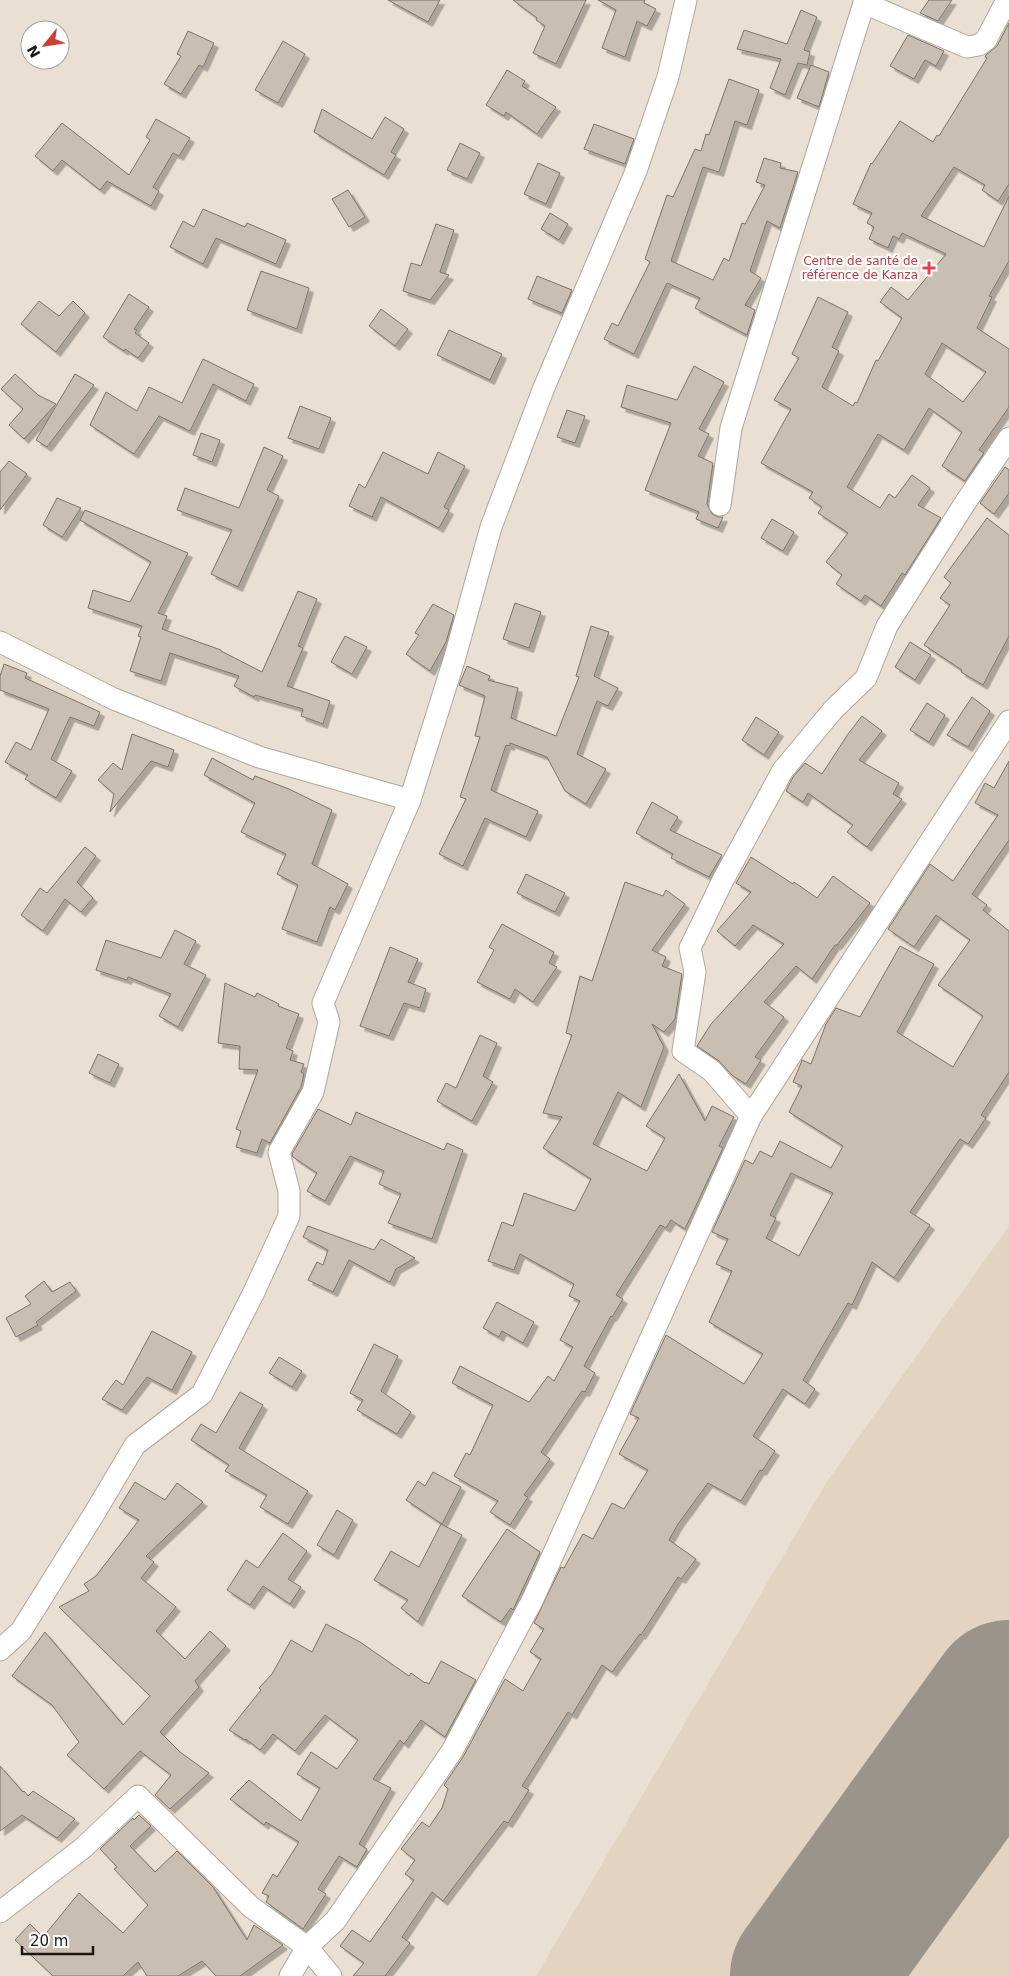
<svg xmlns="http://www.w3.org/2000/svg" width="1009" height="1976" font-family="'DejaVu Sans',sans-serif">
  <defs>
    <filter id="shadow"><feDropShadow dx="4.5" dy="4.5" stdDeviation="0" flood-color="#0004"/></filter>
  </defs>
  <rect width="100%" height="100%" fill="#e9e0d3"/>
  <!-- built -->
  <path fill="#e2d4c1" d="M 1009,1226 L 1009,1976 L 536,1976 L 826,1483 Z"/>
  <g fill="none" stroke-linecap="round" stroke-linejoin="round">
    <!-- runway -->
    <path stroke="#9b948a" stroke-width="160" d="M 810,1976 L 1009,1700"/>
  </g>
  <!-- building -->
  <g fill="#c8bfb2" stroke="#7b7367" fill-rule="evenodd" filter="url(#shadow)">
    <path d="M 388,0 L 440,0 L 428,22 Z"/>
    <path d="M 513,0 L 586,0 L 556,64 L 533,53 L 545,26 L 536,20 L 537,18 Z"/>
    <path d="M 598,0 L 645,0 L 644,3 L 656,9 L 647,26 L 637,21 L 625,57 L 602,48 L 616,10 Z"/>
    <path d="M 929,0 L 952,0 L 938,21 L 920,13 Z"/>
    <path d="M 801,10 L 817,17 L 804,50 L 810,52 L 807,65 L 798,63 L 785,95 L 770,88 L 781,59 L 737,49 L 744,30 L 787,44 Z"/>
    <path d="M 1009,23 L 1009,184 L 998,201 L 982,190 L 985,185 L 954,167 L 921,216 L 984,247 L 1009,196 L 1009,261 L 989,296 L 992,297 L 977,328 L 1009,349 L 1009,407 L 979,450 L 984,453 L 965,481 L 942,466 L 962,432 L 929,408 L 904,450 L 878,434 L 847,487 L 880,508 L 889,494 L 895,498 L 912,475 L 930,488 L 918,505 L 941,518 L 905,575 L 902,573 L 881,606 L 865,595 L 861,601 L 836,584 L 842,575 L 826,562 L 848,533 L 818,513 L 822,507 L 809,498 L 813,492 L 761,463 L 791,409 L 774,400 L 799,358 L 792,354 L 818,297 L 848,312 L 832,347 L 839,351 L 822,387 L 853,406 L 855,402 L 857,403 L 876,360 L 878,361 L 902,318 L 880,302 L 891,287 L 908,300 L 946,254 L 902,233 L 899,239 L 893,236 L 888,248 L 869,239 L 874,227 L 867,223 L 872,213 L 853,204 L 871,163 L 872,164 L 900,121 L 933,142 L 937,135 L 939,136 L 987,58 L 985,57 L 986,55 L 997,46 ZM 942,343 L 986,372 L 963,402 L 925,374 Z"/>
    <path d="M 188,31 L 214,43 L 203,67 L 199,65 L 181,94 L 164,84 L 181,56 L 177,54 Z"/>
    <path d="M 908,35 L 944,51 L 936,66 L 925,60 L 914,79 L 890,66 Z"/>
    <path d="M 283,41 L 305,54 L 278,103 L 255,90 Z"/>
    <path d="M 811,65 L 829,72 L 819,107 L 797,98 Z"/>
    <path d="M 507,70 L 525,81 L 522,86 L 556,107 L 537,134 L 506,112 L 504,116 L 486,105 Z"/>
    <path d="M 729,79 L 759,90 L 747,125 L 735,121 L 719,172 L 703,167 L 671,261 L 713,280 L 724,258 L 729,261 L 742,223 L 745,224 L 765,185 L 756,182 L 764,158 L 781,163 L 780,168 L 798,172 L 780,228 L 767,221 L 750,271 L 761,278 L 745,305 L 755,310 L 747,335 L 695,308 L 700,298 L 667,283 L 634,354 L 604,339 L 612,323 L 618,326 L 650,262 L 645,259 L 667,195 L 673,197 L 695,149 L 701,151 L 706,134 L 709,135 Z"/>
    <path d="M 322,109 L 372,139 L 385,117 L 404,129 L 391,152 L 396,155 L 384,175 L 314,132 Z"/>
    <path d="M 156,119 L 190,138 L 179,156 L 173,153 L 153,187 L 159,191 L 151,206 L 107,181 L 100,190 L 62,160 L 53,171 L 35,156 L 62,123 L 129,175 L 150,140 L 146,137 Z"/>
    <path d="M 594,124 L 634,139 L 625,164 L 584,149 Z"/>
    <path d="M 460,143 L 480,153 L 467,179 L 447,170 Z"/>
    <path d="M 538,163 L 560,173 L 546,204 L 524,194 Z"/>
    <path d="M 348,190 L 365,217 L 349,227 L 332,199 Z"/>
    <path d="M 203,209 L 245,227 L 247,223 L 286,240 L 276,264 L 216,238 L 203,264 L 170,247 L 183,221 L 194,227 Z"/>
    <path d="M 550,213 L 568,224 L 559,240 L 541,229 Z"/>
    <path d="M 436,224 L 454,230 L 440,272 L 449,275 L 430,300 L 403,291 L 411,263 L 421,266 Z"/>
    <path d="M 261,271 L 309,288 L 297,329 L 247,310 Z"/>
    <path d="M 537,276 L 572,290 L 562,313 L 528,299 Z"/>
    <path d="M 129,294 L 149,307 L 134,329 L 137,330 L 135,333 L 149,343 L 138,358 L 125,349 L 124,351 L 103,337 Z"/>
    <path d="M 39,301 L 59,316 L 73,301 L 85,313 L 56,352 L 21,324 Z"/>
    <path d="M 381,309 L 408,329 L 395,346 L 369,326 Z"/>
    <path d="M 449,330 L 502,354 L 490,380 L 437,355 Z"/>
    <path d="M 203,359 L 254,384 L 246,401 L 213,384 L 190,431 L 159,416 L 134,454 L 90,425 L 106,392 L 137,411 L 149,387 L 182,403 Z"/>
    <path d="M 694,366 L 724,382 L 699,429 L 709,434 L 698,456 L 713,463 L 707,504 L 712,514 L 718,517 L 723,517 L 718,528 L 696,519 L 699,512 L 645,490 L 671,423 L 621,407 L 627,385 L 677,400 Z"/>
    <path d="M 15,374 L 38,395 L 56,404 L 24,439 L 9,425 L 23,409 L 1,389 Z"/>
    <path d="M 75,374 L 94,385 L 47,447 L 36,440 Z"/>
    <path d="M 300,406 L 331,418 L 319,449 L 288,438 Z"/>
    <path d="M 567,410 L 585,416 L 575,443 L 557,437 Z"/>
    <path d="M 201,433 L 220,440 L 212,462 L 193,455 Z"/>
    <path d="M 264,447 L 283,456 L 267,490 L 279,496 L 238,587 L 211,574 L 232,530 L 177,510 L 185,488 L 239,508 Z"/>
    <path d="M 383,452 L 428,474 L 438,452 L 465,466 L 444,507 L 449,510 L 439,528 L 381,497 L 372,517 L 349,506 L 359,484 L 365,488 Z"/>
    <path d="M 9,461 L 27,474 L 0,510 L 0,472 Z"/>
    <path d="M 1005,467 L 1009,470 L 1009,493 L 994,514 L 980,503 Z"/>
    <path d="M 57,498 L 81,508 L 62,537 L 43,525 Z"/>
    <path d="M 85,510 L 188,553 L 158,613 L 167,616 L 162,629 L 221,650 L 221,651 L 262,672 L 298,591 L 317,599 L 298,646 L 303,648 L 287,686 L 330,701 L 323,724 L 301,716 L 303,709 L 255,695 L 254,697 L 234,686 L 239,676 L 170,653 L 161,681 L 130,671 L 141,637 L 138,636 L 142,626 L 88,608 L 93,590 L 130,602 L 151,562 L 80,520 Z"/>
    <path d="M 987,518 L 1009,535 L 1009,636 L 983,685 L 961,672 L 962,670 L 924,645 L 950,605 L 940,598 L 951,583 L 944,577 Z"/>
    <path d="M 772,519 L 794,532 L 783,551 L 761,538 Z"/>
    <path d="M 515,603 L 541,612 L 529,648 L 503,639 Z"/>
    <path d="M 433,604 L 454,615 L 446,642 L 430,671 L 406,654 L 419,635 L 415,633 Z"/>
    <path d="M 591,626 L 609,632 L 594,676 L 618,688 L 608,706 L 597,701 L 577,754 L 606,769 L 586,804 L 565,791 L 547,757 L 510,743 L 510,746 L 506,745 L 491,790 L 538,811 L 526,837 L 485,818 L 463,866 L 439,854 L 466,799 L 460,797 L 480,737 L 475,736 L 485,696 L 459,685 L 467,666 L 490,676 L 488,680 L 518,688 L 511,718 L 556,736 L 579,677 L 576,676 Z"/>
    <path d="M 345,636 L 367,647 L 352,674 L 331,662 Z"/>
    <path d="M 910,642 L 931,655 L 915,680 L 895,667 Z"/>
    <path d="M 4,664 L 27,673 L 25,678 L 100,712 L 94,726 L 70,717 L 51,759 L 72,771 L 56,798 L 25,779 L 28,775 L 5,762 L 16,742 L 31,750 L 49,709 L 0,690 L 0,676 Z"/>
    <path d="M 972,697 L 990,711 L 968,747 L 947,735 Z"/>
    <path d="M 927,703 L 945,715 L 929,742 L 910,730 Z"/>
    <path d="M 862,716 L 882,731 L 859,760 L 899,783 L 893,794 L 902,799 L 867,847 L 847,832 L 853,825 L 808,793 L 803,802 L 786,791 L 793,777 L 805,763 L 822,774 L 848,734 Z"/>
    <path d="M 756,717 L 779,732 L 764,755 L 742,740 Z"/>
    <path d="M 132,734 L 174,750 L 168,767 L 151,761 L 110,812 L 114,794 L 98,780 L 113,763 L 122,770 Z"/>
    <path d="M 212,758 L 253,780 L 255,776 L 289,789 L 332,810 L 312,864 L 348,884 L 335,910 L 330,907 L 317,942 L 282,929 L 298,885 L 277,874 L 286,854 L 241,832 L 255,803 L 204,775 Z"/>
    <path d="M 1009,761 L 1009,840 L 972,894 L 987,905 L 983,910 L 1009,931 L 1009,1072 L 981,1115 L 986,1118 L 968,1144 L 960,1139 L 910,1212 L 930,1225 L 894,1278 L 872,1262 L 852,1305 L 848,1303 L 803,1380 L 815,1389 L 805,1404 L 783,1389 L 753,1436 L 775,1451 L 762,1471 L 760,1470 L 741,1501 L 708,1483 L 678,1524 L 669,1540 L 696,1559 L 681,1579 L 678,1577 L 641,1635 L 640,1634 L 612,1672 L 602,1665 L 572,1715 L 568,1712 L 522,1786 L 529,1790 L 508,1823 L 504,1821 L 443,1901 L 432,1892 L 402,1937 L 410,1943 L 385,1976 L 353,1976 L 364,1963 L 340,1946 L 352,1930 L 370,1942 L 414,1880 L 405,1874 L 415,1860 L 401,1849 L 422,1822 L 429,1827 L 442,1808 L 448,1789 L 444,1785 L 463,1757 L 505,1679 L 523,1691 L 541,1659 L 530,1652 L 544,1629 L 534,1623 L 561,1567 L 564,1568 L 583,1534 L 593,1539 L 612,1503 L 624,1509 L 648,1470 L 619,1454 L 639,1418 L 630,1414 L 666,1335 L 744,1384 L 763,1354 L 709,1322 L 732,1271 L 716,1264 L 728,1239 L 712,1232 L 745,1160 L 753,1164 L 760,1151 L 772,1157 L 780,1141 L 831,1168 L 843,1146 L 789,1112 L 802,1086 L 793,1082 L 801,1063 L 802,1060 L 811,1064 L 826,1024 L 836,1008 L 860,1017 L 900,946 L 934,964 L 897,1032 L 953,1067 L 983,1016 L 938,985 L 970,940 L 936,915 L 914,947 L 888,929 L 930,864 L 953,881 L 998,815 L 975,803 L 985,783 L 994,788 ZM 791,1173 L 833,1193 L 799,1256 L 766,1238 L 776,1218 L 770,1215 Z"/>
    <path d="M 652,802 L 678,817 L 670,830 L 722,855 L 709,877 L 671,858 L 673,854 L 636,833 Z"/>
    <path d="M 85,847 L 96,856 L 77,882 L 93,898 L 81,912 L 65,899 L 43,931 L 21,915 L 40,888 L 47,893 Z"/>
    <path d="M 751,857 L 793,884 L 794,882 L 817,898 L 833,876 L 870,903 L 837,945 L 835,945 L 812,979 L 796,966 L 764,1002 L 784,1017 L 755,1057 L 761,1060 L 746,1084 L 733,1076 L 719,1061 L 697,1046 L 711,1024 L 784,944 L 753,925 L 735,946 L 717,931 L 751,892 L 736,883 Z"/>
    <path d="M 526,874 L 565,893 L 555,912 L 517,893 Z"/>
    <path d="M 625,882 L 663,896 L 666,890 L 685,904 L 652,950 L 666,957 L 662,966 L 682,974 L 675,1019 L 664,1032 L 652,1024 L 664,1047 L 641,1107 L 618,1092 L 593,1144 L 647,1171 L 665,1138 L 646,1126 L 679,1074 L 705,1121 L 712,1106 L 734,1117 L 719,1146 L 723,1148 L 685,1229 L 671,1220 L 666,1228 L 660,1225 L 616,1295 L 623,1299 L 612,1317 L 611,1316 L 584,1366 L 595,1373 L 585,1392 L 582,1391 L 541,1452 L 550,1459 L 524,1495 L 528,1497 L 510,1525 L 490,1512 L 498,1501 L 454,1476 L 466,1453 L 470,1455 L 493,1405 L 452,1383 L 460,1366 L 529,1402 L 548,1376 L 554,1381 L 573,1347 L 560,1340 L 580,1301 L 569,1296 L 574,1284 L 520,1254 L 514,1270 L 488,1261 L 502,1222 L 513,1226 L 524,1193 L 575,1211 L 591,1179 L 543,1148 L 562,1117 L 543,1113 L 572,1035 L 566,1033 L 580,976 L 592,981 Z"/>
    <path d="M 502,924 L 554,952 L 549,963 L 557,967 L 533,1002 L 515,989 L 510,999 L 477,982 L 494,950 L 489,947 Z"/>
    <path d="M 175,930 L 196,941 L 184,964 L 206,975 L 178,1027 L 159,1016 L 171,994 L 128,977 L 127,980 L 96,970 L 106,940 L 161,958 Z"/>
    <path d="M 390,947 L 418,959 L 408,982 L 426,989 L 420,1008 L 404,1003 L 389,1036 L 360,1026 Z"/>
    <path d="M 225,983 L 255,997 L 257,993 L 279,1004 L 278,1006 L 299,1014 L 286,1048 L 293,1051 L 290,1060 L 304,1064 L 301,1072 L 304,1074 L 301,1087 L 270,1143 L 262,1139 L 257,1153 L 236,1147 L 241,1131 L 236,1129 L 258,1070 L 239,1069 L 240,1046 L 218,1043 Z"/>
    <path d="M 480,1035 L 497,1043 L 483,1076 L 493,1082 L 472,1121 L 437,1101 L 446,1083 L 456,1088 Z"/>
    <path d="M 98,1054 L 119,1064 L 110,1083 L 89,1073 Z"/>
    <path d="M 318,1109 L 351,1125 L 356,1112 L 444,1150 L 447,1143 L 463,1150 L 432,1239 L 388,1223 L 401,1194 L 379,1184 L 384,1171 L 350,1156 L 325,1201 L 307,1191 L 317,1173 L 293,1157 L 292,1154 Z"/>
    <path d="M 308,1226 L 374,1250 L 381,1239 L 415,1258 L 396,1269 L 390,1282 L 349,1260 L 333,1292 L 308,1280 L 317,1262 L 323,1265 L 328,1250 L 303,1237 Z"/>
    <path d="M 44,1281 L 52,1292 L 70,1282 L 76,1291 L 36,1322 L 38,1325 L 16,1337 L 6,1318 L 31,1304 L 25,1296 Z"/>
    <path d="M 497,1302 L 534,1322 L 523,1343 L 502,1331 L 499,1337 L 483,1328 Z"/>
    <path d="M 152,1331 L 192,1352 L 172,1390 L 147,1377 L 122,1410 L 102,1399 L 116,1380 L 123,1385 Z"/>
    <path d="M 374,1344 L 398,1356 L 381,1391 L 411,1412 L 397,1434 L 357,1410 L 363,1400 L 350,1393 Z"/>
    <path d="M 279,1357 L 302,1371 L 292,1387 L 269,1373 Z"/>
    <path d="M 240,1392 L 263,1405 L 239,1448 L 308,1491 L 288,1524 L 260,1507 L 267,1495 L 225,1471 L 229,1465 L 191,1440 L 201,1424 L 216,1433 Z"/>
    <path d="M 433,1472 L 461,1487 L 442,1524 L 406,1500 L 418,1481 L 425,1486 Z"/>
    <path d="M 135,1482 L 165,1500 L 177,1483 L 203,1502 L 146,1556 L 154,1562 L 141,1578 L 176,1607 L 156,1631 L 185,1659 L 210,1631 L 226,1646 L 195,1681 L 199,1687 L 160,1732 L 180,1752 L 209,1773 L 170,1809 L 155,1795 L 171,1775 L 140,1751 L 104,1789 L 67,1755 L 79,1742 L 52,1705 L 12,1676 L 45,1632 L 123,1725 L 150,1696 L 59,1607 L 89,1591 L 84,1584 L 96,1576 L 139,1520 L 119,1508 Z"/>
    <path d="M 337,1510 L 353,1520 L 334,1555 L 317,1545 Z"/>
    <path d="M 441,1524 L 462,1535 L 418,1622 L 401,1608 L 408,1600 L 374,1580 L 391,1551 L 419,1567 Z"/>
    <path d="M 507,1529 L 540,1552 L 513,1610 L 511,1608 L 501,1622 L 462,1596 Z"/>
    <path d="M 283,1533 L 307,1551 L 288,1579 L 301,1587 L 290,1604 L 263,1586 L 250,1605 L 227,1590 L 246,1560 L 258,1568 Z"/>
    <path d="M 326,1624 L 360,1642 L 409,1676 L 411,1673 L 425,1683 L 426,1682 L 429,1684 L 441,1661 L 476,1680 L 445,1737 L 421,1720 L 404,1744 L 400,1740 L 373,1779 L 391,1788 L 359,1844 L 367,1849 L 357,1867 L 339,1856 L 318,1889 L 326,1894 L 303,1929 L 266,1902 L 269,1896 L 262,1893 L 273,1874 L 277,1877 L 299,1842 L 266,1822 L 264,1825 L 230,1799 L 249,1780 L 301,1821 L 320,1788 L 297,1774 L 311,1752 L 337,1769 L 358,1740 L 325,1715 L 295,1751 L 273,1734 L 260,1750 L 246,1739 L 245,1740 L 229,1730 L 261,1690 L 259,1688 L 272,1674 L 291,1640 L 312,1652 Z"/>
    <path d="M 0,1766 L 23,1792 L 24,1791 L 28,1796 L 33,1791 L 75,1819 L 57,1838 L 22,1815 L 0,1831 Z"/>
    <path d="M 139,1815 L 151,1826 L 130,1846 L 155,1872 L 177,1851 L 213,1887 L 247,1940 L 254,1925 L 283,1945 L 240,1976 L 216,1976 L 202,1961 L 178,1976 L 147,1976 L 138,1962 L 123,1976 L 53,1976 L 15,1940 L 30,1924 L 43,1937 L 79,1893 L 123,1933 L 148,1905 L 114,1869 L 117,1867 L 100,1849 L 133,1818 L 134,1820 Z"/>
  </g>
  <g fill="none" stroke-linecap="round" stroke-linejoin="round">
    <defs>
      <g id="minor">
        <path d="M 864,3 L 967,47 L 979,45 L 986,40 L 1007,0"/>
        <path d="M 720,505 L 731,428 L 865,0"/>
        <path d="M 0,642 L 114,699 L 259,757 L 410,800"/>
        <path d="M 751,1116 L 712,1071 L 683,1051 L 695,972 L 690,948 L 723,880 L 783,770 L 833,710 L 866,678 L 887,626 L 965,503 L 1009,438"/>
        <path d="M 0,1650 L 21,1631 L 94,1514 L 135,1445 L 202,1394 L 253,1294 L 289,1216 L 289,1191 L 279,1152 L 313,1092 L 329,1022 L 323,1003 L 410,800 L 455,657 L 491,527 L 543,390 L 636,171 L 668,77 L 686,0"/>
        <path d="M 0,1912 L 83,1848 L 138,1796 L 251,1907 L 307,1947 L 331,1976"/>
        <path d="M 290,1976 L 307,1947 L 335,1921 L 452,1751 L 533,1599 L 751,1116 L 1009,721"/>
      </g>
    </defs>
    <!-- minor casing -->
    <use href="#minor" stroke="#afa69a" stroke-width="23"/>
    <!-- minor -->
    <use href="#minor" stroke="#fff" stroke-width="21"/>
  </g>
  <!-- markers -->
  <path fill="#e0444e" stroke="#fff" stroke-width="2" d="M926.5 260.5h5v5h5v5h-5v5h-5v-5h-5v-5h5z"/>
  <g text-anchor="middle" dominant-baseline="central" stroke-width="4.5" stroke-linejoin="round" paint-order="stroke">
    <!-- health labels -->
    <g font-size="12" fill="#be3a42" stroke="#fff" text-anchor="end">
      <text x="918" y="261">Centre de santé de<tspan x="918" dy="14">référence de Kanza</tspan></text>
    </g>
  </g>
  <!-- north arrow -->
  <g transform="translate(45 45) rotate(240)"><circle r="24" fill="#ffffff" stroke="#a4a3a1"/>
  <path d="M0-4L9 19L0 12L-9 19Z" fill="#cc3f33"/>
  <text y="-8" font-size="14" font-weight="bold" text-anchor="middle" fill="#1c1814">N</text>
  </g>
  <!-- scale -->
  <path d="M22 1946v8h71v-8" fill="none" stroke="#1c1814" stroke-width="2.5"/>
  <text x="30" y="1946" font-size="15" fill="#1c1814" stroke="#ffffff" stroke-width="4" paint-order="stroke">20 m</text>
</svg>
